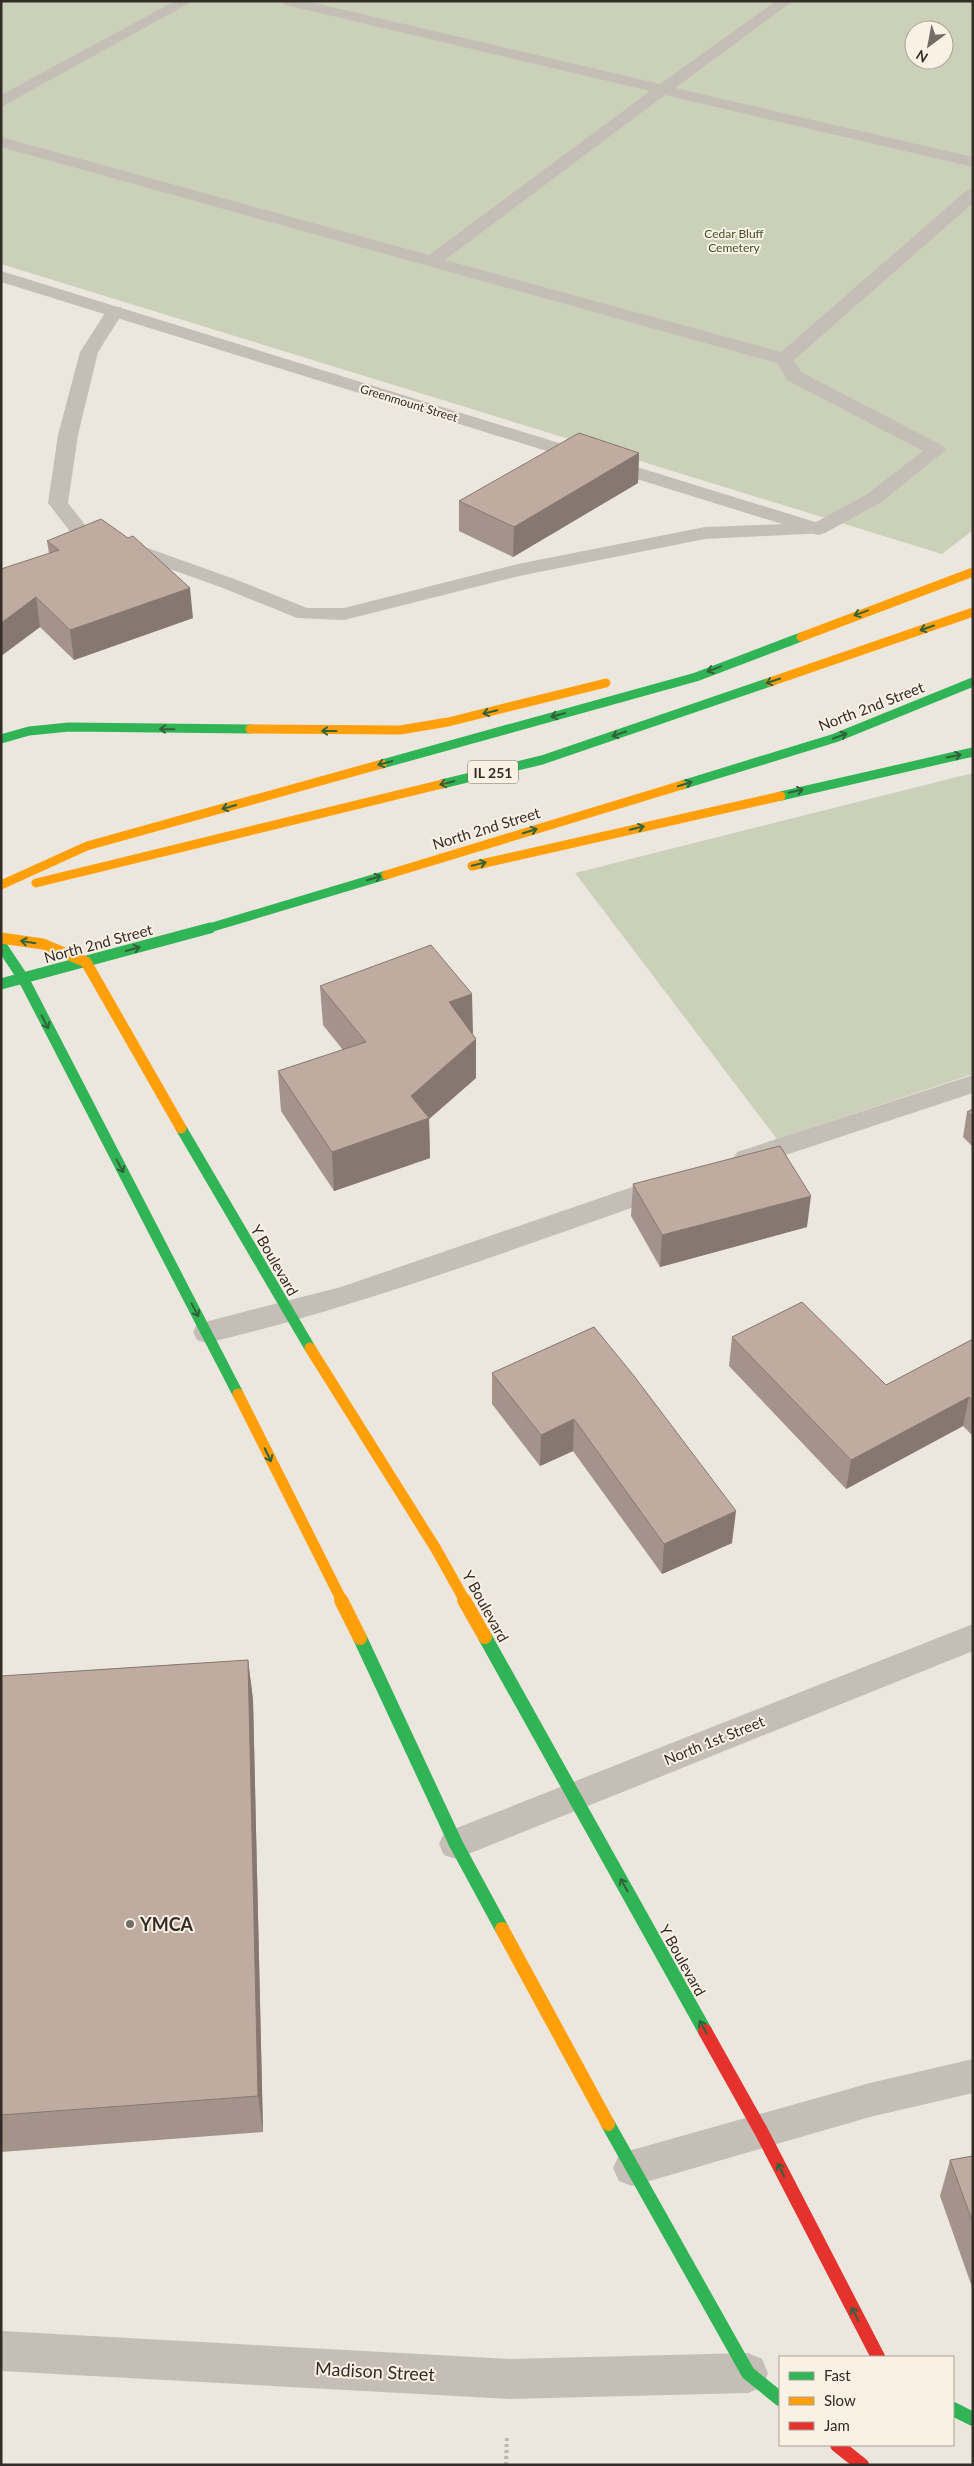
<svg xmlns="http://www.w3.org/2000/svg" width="974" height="2466" font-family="Lato,sans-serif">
  <rect width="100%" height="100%" fill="#ebe6de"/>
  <!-- green -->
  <g fill="#cbd1b8" fill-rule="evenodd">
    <path d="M 1,1 L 973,1 L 973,530 L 942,554 L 1,264 ZM 914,30 L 944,30 L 944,60 L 914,60 Z"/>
    <path d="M 973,773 L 973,1074 L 777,1139 L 575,873 Z"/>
  </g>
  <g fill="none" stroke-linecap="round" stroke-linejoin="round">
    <!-- path -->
    <path stroke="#bdb7b0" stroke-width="4" stroke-dasharray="3 3" stroke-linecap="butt" d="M 506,2465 L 507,2435"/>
    <!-- lane -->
    <g fill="#c4beb7" fill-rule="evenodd">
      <path d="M 175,1 L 193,1 L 1,107 L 1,95 Z"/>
      <path d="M 279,1 L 306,1 L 660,84 L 776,1 L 793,1 L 675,88 L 973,157 L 973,167 L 665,95 L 445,260 L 781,352 L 967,190 L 973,189 L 973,203 L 794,360 L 801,372 L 943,446 L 946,450 L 880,503 L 825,533 L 705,539 L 519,576 L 344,620 L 297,618 L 223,588 L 72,534 L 48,503 L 58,435 L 80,352 L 109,307 L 121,307 L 124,311 L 98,352 L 78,435 L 68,503 L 86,526 L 237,580 L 307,608 L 344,608 L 518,564 L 705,527 L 814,523 L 866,495 L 923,451 L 787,380 L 777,363 L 1,147 L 1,137 L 429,255 L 650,91 L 286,5 Z"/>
      <path d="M 973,1075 L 973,1093 L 746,1168 L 737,1166 L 733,1159 L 737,1152 Z"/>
      <path d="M 667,1175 L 677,1178 L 681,1185 L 677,1192 C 521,1246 367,1305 207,1343 L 197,1340 L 193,1332 L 197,1324 L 341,1287 Z"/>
      <path d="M 973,2059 L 973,2093 L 870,2117 L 632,2186 L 619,2181 L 613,2168 L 619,2155 L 632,2150 L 870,2083 Z"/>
    </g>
    <!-- street -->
    <g fill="#c4beb7" fill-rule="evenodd">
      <path d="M 1,271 L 825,525 L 828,529 L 825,533 L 818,535 L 811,533 L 1,282 Z"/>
      <path d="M 973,1624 L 973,1651 L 456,1859 L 444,1855 L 439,1844 L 444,1833 Z"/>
      <path d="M 1,2331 L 510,2359 L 748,2353 L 762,2359 L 768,2373 L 762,2387 L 748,2393 L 510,2399 L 1,2371 Z"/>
    </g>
    <!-- fast-far2 -->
    <g stroke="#30b455" stroke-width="9">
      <path d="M 1,739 L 29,731 L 69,727 L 250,729"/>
      <path d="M 382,764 L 696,677 L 801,637"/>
      <path d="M 442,784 L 542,760 L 770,682"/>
      <path d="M 682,785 L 835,738 L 973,682"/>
      <path d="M 781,796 L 973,752"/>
      <path d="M 206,929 L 386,875"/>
    </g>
    <!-- fast-far1 -->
    <g stroke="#30b455" stroke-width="11">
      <path d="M 1,945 L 23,978 L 238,1394"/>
      <path d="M 1,984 L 210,928"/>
      <path d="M 181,1128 L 310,1348"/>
    </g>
    <!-- fast -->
    <g stroke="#30b455" stroke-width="14">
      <path d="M 485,1637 L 705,2031"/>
      <path d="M 360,1638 L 456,1844 L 502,1929"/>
      <path d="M 608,2124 L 748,2373 L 780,2399"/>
      <path d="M 953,2409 L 973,2419"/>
    </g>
    <!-- slow-far2 -->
    <g stroke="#ff9f0a" stroke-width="9">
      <path d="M 801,637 L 973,572"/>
      <path d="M 770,682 L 973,612"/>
      <path d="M 250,729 L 400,730 L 448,722 L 606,683"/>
      <path d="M 472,866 L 781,796"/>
      <path d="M 386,875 L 682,785"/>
      <path d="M 36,883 L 442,784"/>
      <path d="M 1,885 L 87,846 L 382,764"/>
    </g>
    <!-- slow-far1 -->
    <g stroke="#ff9f0a" stroke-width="11">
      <path d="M 1,938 L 43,944 L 86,962 L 181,1128"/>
      <path d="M 310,1348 L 436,1549 L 465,1601"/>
      <path d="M 238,1394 L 342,1601"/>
    </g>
    <!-- slow -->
    <g stroke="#ff9f0a" stroke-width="14">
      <path d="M 341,1600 L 360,1638"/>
      <path d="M 464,1600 L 485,1637"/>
      <path d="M 502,1929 L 608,2124"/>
    </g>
    <!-- jam -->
    <g stroke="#e5322d" stroke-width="14">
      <path d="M 705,2031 L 761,2131 L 878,2357"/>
      <path d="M 837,2445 L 862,2465"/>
    </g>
  </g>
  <!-- wall -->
  <g fill="#a4938a">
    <path d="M 639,453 L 638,483 L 513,557 L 459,531 L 459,501 Z"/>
    <path d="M 47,541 L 193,618 L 74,660 L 40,627 L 1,656 L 49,553 Z"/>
    <path d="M 320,986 L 473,1033 L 472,1033 L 476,1039 L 476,1078 L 429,1119 L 430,1158 L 334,1191 L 281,1111 L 278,1071 L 343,1050 L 323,1025 Z"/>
    <path d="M 973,1109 L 973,1147 L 963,1137 L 967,1112 Z"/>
    <path d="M 633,1184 L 807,1227 L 660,1267 L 631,1216 Z"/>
    <path d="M 594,1327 L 732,1543 L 662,1574 L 573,1451 L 540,1466 L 492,1404 L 492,1373 Z"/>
    <path d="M 732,1337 L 886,1385 L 973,1339 L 973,1436 L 963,1426 L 846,1489 L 729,1366 Z"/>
    <path d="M 248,1660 L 253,1700 L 263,2132 L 1,2152 L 1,1676 Z"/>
    <path d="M 973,2156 L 973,2290 L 940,2196 L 950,2160 Z"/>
  </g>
  <!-- shaded-wall -->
  <g fill="#867870">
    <path d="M 639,453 L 638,483 L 513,557 L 514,527 Z"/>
    <path d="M 190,588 L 193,618 L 74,660 L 70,630 Z"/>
    <path d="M 36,597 L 40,627 L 1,656 L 1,623 Z"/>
    <path d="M 472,994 L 473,1033 L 449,1041 L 449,1002 Z"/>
    <path d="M 476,1039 L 476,1078 L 429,1119 L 430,1158 L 334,1191 L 332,1152 L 411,1096 Z"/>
    <path d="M 811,1196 L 807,1227 L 660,1267 L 662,1235 Z"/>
    <path d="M 969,1397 L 963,1426 L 846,1489 L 851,1460 Z"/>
    <path d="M 574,1419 L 573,1451 L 540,1466 L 541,1435 Z"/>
    <path d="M 736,1511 L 732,1543 L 662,1574 L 664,1544 Z"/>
    <path d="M 248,1660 L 253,1700 L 263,2132 L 258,2096 Z"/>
  </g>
  <!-- building -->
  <g fill="#bfaba0" stroke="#867870">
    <path d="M 579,433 L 639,453 L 514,527 L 459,501 Z"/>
    <path d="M 101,519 L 128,538 L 133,536 L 190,588 L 70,630 L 36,597 L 1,623 L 1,569 L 59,550 L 47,541 Z"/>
    <path d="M 431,945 L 472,994 L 449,1002 L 476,1039 L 411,1096 L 429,1118 L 332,1152 L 278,1071 L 366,1042 L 320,986 Z"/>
    <path d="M 973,1109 L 973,1117 L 967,1112 Z"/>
    <path d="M 780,1146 L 811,1196 L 662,1235 L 633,1184 Z"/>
    <path d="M 802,1302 L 886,1385 L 973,1339 L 973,1401 L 969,1397 L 851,1460 L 732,1337 Z"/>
    <path d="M 594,1327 L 634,1376 L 736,1511 L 664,1544 L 574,1419 L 541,1435 L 492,1373 Z"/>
    <path d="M 248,1660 L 258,2096 L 1,2115 L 1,1676 Z"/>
    <path d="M 973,2156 L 973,2223 L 950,2160 Z"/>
  </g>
  <!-- one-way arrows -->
  <defs><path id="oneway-shaft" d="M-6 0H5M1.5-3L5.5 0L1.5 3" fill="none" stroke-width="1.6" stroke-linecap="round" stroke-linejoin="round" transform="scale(1.25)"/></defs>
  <g stroke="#326239">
    <use href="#oneway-shaft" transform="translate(861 613) rotate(160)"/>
    <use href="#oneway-shaft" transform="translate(927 628) rotate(161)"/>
    <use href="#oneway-shaft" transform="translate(714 669) rotate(159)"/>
    <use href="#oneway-shaft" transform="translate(773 681) rotate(161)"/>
    <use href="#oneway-shaft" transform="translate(490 712) rotate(166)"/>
    <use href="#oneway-shaft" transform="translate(558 715) rotate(164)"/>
    <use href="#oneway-shaft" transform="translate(167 729) rotate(-179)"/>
    <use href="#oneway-shaft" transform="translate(329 731) rotate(-180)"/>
    <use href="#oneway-shaft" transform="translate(619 734) rotate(161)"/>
    <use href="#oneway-shaft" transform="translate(840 736) rotate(-21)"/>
    <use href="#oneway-shaft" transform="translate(954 756) rotate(-12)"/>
    <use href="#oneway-shaft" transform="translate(385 763) rotate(164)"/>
    <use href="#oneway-shaft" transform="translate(447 783) rotate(166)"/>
    <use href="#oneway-shaft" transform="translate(685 784) rotate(-17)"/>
    <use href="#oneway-shaft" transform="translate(796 791) rotate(-13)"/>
    <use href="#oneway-shaft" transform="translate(229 807) rotate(164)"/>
    <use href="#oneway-shaft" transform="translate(637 828) rotate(-13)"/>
    <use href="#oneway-shaft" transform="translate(530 831) rotate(-17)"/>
    <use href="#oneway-shaft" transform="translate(479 864) rotate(-13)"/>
    <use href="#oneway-shaft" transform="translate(374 878) rotate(-17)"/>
    <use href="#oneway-shaft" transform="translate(28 942) rotate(-171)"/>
    <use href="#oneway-shaft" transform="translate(133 949) rotate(-16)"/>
    <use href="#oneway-shaft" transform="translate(45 1022) rotate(63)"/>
    <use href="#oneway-shaft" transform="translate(120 1166) rotate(62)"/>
    <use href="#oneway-shaft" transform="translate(195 1310) rotate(62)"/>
    <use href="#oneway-shaft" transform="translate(268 1455) rotate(64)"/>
    <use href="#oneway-shaft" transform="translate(624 1885) rotate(-119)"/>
    <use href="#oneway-shaft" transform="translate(703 2027) rotate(-119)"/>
    <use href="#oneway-shaft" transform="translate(781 2170) rotate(-117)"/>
    <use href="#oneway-shaft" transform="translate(855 2314) rotate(-117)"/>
  </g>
  <!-- markers -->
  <circle fill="#746d66" stroke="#f9f1e4" stroke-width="2" cx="130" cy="1924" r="5"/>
  <g text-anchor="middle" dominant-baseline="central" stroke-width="4" stroke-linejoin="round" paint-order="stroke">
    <!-- far-park labels -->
    <g font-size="12" fill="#40532a" stroke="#f9f1e4">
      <text x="734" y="233">Cedar Bluff<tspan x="734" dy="14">Cemetery</tspan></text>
    </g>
    <!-- far-street labels -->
    <g font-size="12" fill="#342c26" stroke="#f9f1e4">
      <text transform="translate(409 403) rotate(17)">Greenmount Street</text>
    </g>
    <!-- shield labels -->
    <rect fill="#f9f1e4" stroke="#6f675f" stroke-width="1" x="468" y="760.5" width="50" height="23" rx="4"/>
    <g font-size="14" font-weight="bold" fill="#342c26">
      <text x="493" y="772">IL 251</text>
    </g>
    <!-- street labels -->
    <g font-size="15" fill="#342c26" stroke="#f9f1e4">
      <text transform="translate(871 706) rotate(-21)">North 2nd Street</text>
      <text transform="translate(486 828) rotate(-17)">North 2nd Street</text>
      <text transform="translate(98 943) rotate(-15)">North 2nd Street</text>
      <text transform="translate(275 1260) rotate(60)">Y Boulevard</text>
      <text transform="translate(486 1606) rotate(61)">Y Boulevard</text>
      <text transform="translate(714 1740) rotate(-22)">North 1st Street</text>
      <text transform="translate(683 1960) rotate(61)">Y Boulevard</text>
    </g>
    <!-- near-poi labels -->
    <g font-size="18" font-weight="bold" fill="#342c26" stroke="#f9f1e4" text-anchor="start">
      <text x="140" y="1924">YMCA</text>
    </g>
    <!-- near-street labels -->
    <g font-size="18" fill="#342c26" stroke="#f9f1e4">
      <text transform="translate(375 2371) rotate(3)">Madison Street</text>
    </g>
  </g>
  <!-- border -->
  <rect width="974" height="2466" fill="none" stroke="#342c26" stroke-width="5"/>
  <!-- legend -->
  <rect x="779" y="2356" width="175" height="90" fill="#f9f1e4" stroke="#aaa298"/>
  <rect x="789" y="2372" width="25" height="8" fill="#30b455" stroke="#aaa298"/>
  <text x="824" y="2381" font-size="15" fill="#342c26">Fast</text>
  <rect x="789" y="2397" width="25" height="8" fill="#ff9f0a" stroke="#aaa298"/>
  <text x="824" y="2406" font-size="15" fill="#342c26">Slow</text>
  <rect x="789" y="2422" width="25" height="8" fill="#e5322d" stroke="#aaa298"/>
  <text x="824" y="2431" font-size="15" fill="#342c26">Jam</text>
  <!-- north arrow -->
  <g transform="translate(929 45) rotate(212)"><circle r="24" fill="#f9f1e4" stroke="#aaa298"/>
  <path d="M0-4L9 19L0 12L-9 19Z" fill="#746d66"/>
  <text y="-8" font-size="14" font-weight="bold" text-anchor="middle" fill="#342c26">N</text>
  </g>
</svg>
